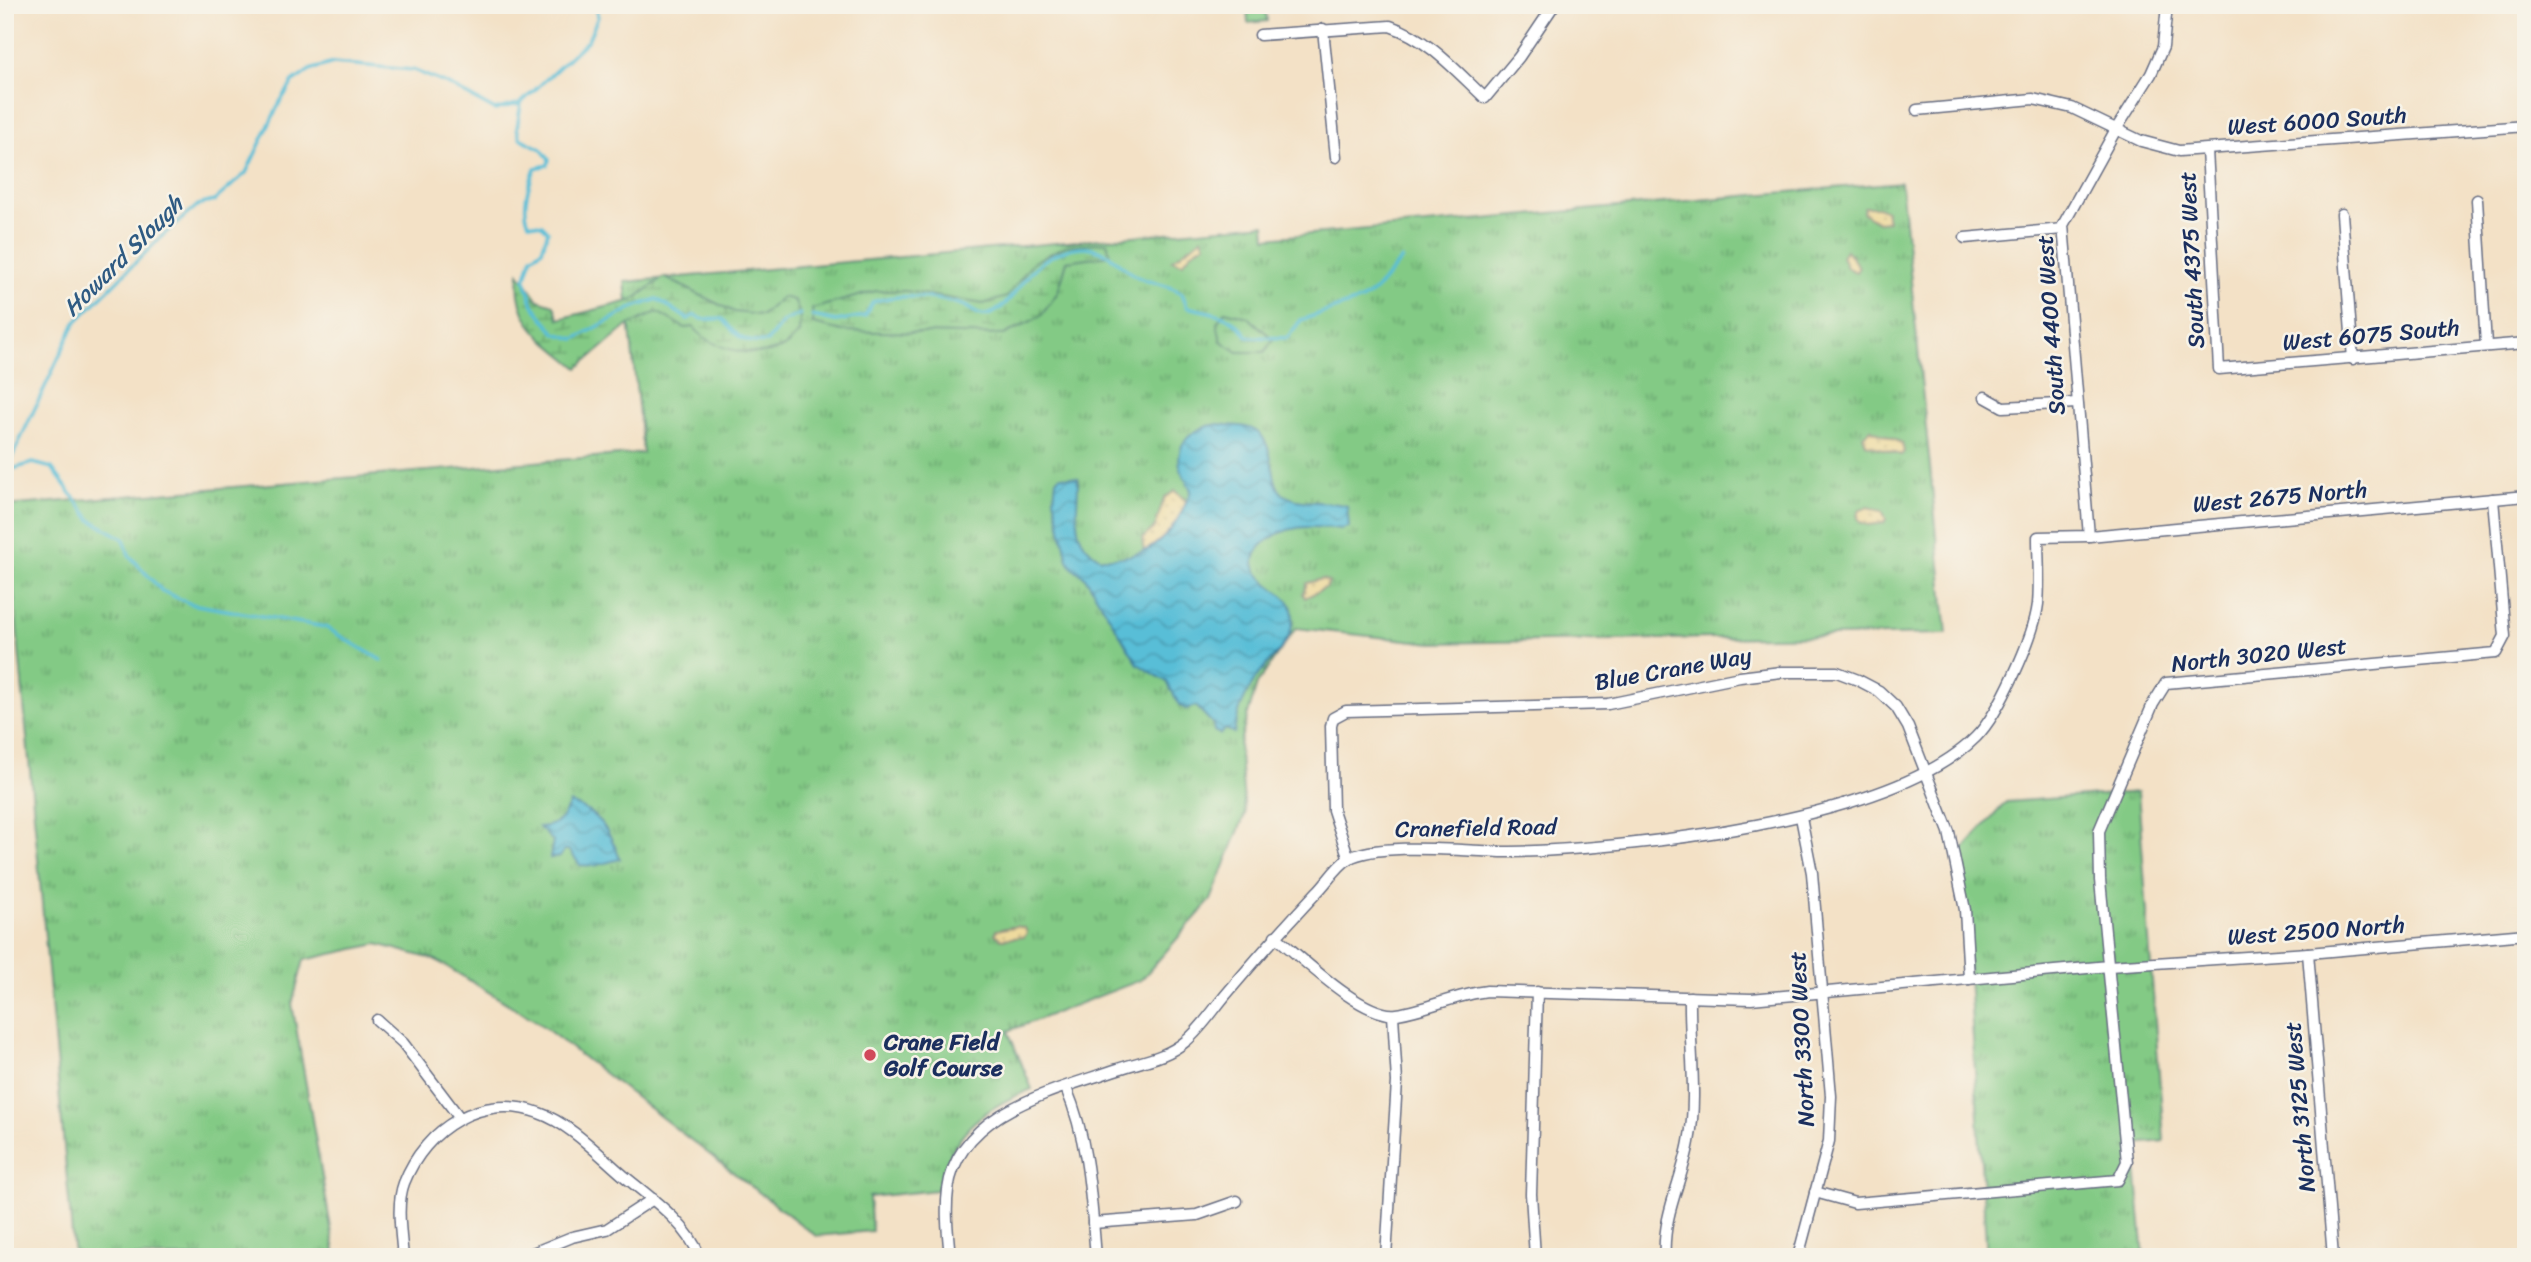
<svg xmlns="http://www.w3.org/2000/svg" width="2531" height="1262" font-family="Sriracha,sans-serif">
  <defs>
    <pattern id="grass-tufts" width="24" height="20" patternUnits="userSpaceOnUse" patternTransform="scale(1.75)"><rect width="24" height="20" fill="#83ca85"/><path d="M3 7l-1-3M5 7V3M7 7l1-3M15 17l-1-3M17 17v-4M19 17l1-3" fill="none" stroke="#6aa470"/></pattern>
    <pattern id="wetland-marsh" width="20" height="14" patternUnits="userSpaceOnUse" patternTransform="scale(1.75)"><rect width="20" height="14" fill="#83ca85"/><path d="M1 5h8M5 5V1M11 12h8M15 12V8" fill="none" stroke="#6aa470"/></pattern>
    <pattern id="sand-dots" width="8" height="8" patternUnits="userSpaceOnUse" patternTransform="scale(1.75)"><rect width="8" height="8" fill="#eeda9e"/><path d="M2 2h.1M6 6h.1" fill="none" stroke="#ccbb8a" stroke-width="1.8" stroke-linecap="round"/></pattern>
    <pattern id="water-waves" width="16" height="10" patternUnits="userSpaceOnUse" patternTransform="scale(1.75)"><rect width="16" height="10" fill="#59bed7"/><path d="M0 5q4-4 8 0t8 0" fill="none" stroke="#499bb2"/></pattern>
  </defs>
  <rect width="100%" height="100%" fill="#f7f3e8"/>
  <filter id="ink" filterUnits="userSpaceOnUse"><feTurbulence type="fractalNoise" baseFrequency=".0143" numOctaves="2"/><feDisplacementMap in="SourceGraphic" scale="14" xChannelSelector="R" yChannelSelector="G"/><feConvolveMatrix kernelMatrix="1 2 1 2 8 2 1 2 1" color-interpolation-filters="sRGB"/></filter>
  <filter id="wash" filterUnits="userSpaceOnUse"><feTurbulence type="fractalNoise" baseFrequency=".00686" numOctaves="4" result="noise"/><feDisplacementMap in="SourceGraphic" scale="28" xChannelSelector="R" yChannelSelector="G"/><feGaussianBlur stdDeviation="1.57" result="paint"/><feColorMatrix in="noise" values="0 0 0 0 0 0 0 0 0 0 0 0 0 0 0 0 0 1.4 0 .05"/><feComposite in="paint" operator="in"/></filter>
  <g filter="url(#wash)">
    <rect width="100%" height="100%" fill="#f3e1c6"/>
    <!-- grass -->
    <g fill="url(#grass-tufts)" stroke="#4f7c72" stroke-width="2">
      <path d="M 1901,182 L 1947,634 L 1433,643 L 1296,628 L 1257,684 L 1239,745 L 1245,814 L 1211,900 L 1141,980 L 1008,1031 L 1032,1089 C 979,1110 952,1133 937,1190 L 869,1197 L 872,1231 L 816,1236 L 536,1021 L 436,960 L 377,944 L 304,960 L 292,1004 L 336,1257 L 74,1257 L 6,506 L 643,453 L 625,282 L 1265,224 L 1266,238 Z"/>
      <path d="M 2138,792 L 2164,1141 L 2134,1144 L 2144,1257 L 1987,1257 L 1961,852 L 2006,802 Z"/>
    </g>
    <!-- wetland -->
    <g fill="url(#wetland-marsh)" stroke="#4f7c72" stroke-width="2">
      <path d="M 1107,242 L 1110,255 L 1067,261 L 1058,292 L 1041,316 L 1004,335 L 842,331 L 813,324 L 812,309 L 876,291 L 906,291 L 983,304 L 1007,297 L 1033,262 L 1066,246 Z"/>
      <path d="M 519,273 L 538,300 L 554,305 L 559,319 L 633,300 L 664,277 L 734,312 L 762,315 L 782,297 L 794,300 L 800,314 L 799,333 C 794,338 788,345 782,348 C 757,360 709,349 694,327 L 685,328 L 657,312 L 629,325 L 578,368 C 544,339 513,323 519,273 Z"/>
      <path d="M 1225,311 L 1248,317 L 1273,339 L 1265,352 L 1238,352 L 1221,341 L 1217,323 Z"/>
    </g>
    <!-- sand -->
    <g fill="url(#sand-dots)" stroke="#84847e" stroke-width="2">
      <path d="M 1864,207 L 1878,207 L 1886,211 L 1888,221 L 1878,222 L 1863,213 Z"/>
      <path d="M 1202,238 L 1205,244 L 1191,253 L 1183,263 L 1172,260 Z"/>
      <path d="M 1846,250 L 1859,267 L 1856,272 L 1847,268 L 1842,256 Z"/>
      <path d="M 1871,429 L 1902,443 L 1904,452 L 1901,455 L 1866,444 L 1863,435 Z"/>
      <path d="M 1175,491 L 1187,502 C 1178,524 1164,540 1144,552 L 1142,539 L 1155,527 L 1164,498 Z"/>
      <path d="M 1867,507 L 1882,510 L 1886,519 L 1884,523 L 1868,525 L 1860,522 L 1857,515 L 1860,509 Z"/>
      <path d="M 1322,579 L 1329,582 L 1327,587 L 1305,598 L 1303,594 L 1307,583 Z"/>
      <path d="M 1016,926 L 1025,928 L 1027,933 L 1024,937 L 1002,939 L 995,934 L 996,930 Z"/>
    </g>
    <!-- park -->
    <path fill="#83ca85" stroke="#4f7c72" stroke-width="2" d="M 1247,5 L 1265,5 L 1267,21 L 1248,23 Z"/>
    <!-- water -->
    <g fill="url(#water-waves)" stroke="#3a769a" stroke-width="2">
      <path d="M 1219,424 C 1228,426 1237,425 1246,427 C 1279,433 1267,482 1283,494 C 1300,506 1328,499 1347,506 L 1349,527 L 1341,529 C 1311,526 1285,523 1261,546 C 1255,553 1252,562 1256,570 C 1270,595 1301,591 1291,630 C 1286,648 1269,660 1259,674 C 1247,691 1237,712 1234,733 L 1226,729 L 1220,734 L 1214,731 L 1213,724 L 1196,706 L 1186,709 L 1180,706 L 1167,682 L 1138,664 L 1085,577 L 1073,568 L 1068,560 L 1054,499 L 1056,480 L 1060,476 L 1078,478 C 1079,510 1067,538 1100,558 C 1151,560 1173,537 1191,491 C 1189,483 1183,478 1181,470 C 1173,442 1194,427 1219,424 Z"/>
      <path d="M 570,803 C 599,812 610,832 620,859 L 594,866 L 580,865 L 569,850 L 564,850 L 560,857 L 550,858 L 553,841 L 539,827 C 557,826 563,819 570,803 Z"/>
    </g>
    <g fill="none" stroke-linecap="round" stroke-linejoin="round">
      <!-- stream -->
      <g stroke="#59bed7" stroke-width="3.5">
        <path d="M 521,103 L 517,128 L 520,138 L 541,149 L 549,159 L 548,165 L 535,168 C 529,185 521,206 529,223 L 542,225 L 548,231 L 542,250 L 532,257 L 525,280 L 533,305 L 555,333 L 575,339 L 632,308 L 657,299 L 688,319 L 695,315 L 702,319 L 723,319 C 737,337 744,344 767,342 L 783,322 L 800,314"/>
        <path d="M 812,316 L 836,321 L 865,316 L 873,302 C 898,293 936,297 962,305 C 969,307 975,314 982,315 C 1004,318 1023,277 1037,266 C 1049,255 1075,244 1092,248 C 1112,252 1123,271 1142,279 C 1156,284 1169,285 1182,293 L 1187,307 C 1212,313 1234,314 1248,337 L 1287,338 L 1301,320 L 1361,300 L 1375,291 L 1402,259"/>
        <path d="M 6,471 L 33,463 L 52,468 L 91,520 L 124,539 L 129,555 L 162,591 L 191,604 L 325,627 L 381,660"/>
        <path d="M 5,472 L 75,323 L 161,237 L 198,205 L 214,201 L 246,173 L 280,102 L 293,82 L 310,70 L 333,63 L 413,70 L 447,84 L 495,110 L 521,103 L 588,40 L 598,17 L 595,5"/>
      </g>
    </g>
  </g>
  <g filter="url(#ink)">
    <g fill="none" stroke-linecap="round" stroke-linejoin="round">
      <defs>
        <g id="minor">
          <path d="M 1323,29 L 1336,157"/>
          <path d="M 1260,35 L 1390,26 C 1429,39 1455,70 1485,98 L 1519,57 L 1554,5"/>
          <path d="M 1917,110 L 2033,99 L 2072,108 L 2141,141 L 2179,151 L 2526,126"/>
          <path d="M 2207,150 L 2219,369 L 2526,343"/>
          <path d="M 2477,200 L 2486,345"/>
          <path d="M 2342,214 L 2353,359"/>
          <path d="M 1965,238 L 2063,229"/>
          <path d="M 1985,397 L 2003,407 L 2077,403"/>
          <path d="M 2089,536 L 2063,225 L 2115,131 L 2151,74 L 2163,47 L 2167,5"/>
          <path d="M 1349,859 L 1333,810 L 1331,726 L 1333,718 L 1346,711 L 1608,704 L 1740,677 L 1781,672 L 1837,672 L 1858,680 L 1879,691 L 1896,707 L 1908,727 L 1949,832 L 1965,910 L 1969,979"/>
          <path d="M 1275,936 C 1301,957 1363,1019 1397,1014 C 1428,1009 1455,995 1487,991 L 1751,999 L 2109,966 L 2308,953 L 2526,934"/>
          <path d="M 2308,953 L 2333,1257"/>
          <path d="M 377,1020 L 403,1043 L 459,1117"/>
          <path d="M 1066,1088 C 1089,1142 1091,1199 1096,1257"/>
          <path d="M 1815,1192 L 1855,1203 L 2118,1180 L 2127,1162 L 2100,880 L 2099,831 L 2153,704 L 2166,683 L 2496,653 L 2505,636 L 2493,499"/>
          <path d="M 1093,1223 L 1197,1215 L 1237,1201"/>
          <path d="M 403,1257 C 401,1234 396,1204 404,1183 C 425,1128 483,1092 539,1113 C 571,1124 599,1155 624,1176 C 652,1199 686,1222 700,1257"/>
          <path d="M 523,1257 L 572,1237 L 607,1229 L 653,1199"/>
          <path d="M 950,1257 C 948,1235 945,1212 948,1190 C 958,1111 1055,1091 1118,1069 C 1142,1061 1166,1058 1186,1041 C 1202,1028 1215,1007 1229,991 C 1258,957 1287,924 1318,891 C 1327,882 1337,866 1348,859 C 1379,841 1472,852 1510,852 C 1627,849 1892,822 1976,737 C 1999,714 2034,637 2038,604 C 2040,582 2038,559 2038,537 L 2089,536 L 2526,496"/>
          <path d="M 1386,1257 L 1397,1082 L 1393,1015"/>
          <path d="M 1535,1257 L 1531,1194 L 1537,992"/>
          <path d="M 1665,1257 C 1662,1216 1682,1181 1689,1142 C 1698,1096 1689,1044 1690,997"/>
          <path d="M 1798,1257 L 1829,1141 L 1831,1096 L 1812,873 L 1801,817"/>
        </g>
      </defs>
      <!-- minor casing -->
      <use href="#minor" stroke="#676d82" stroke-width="13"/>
      <!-- minor -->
      <use href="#minor" stroke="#fff" stroke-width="10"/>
    </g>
  </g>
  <!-- markers -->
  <circle fill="#d1495b" stroke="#f7f3e8" stroke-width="2.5" cx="870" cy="1055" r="7"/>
  <g text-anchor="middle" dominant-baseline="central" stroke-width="5" stroke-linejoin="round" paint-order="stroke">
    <!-- street labels -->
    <g font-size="23" fill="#1b2f5e" stroke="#f7f3e8">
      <text transform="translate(2317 121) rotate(-4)">West 6000 South</text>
      <text transform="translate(2192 260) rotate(-93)">South 4375 West</text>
      <text transform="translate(2051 325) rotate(-94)">South 4400 West</text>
      <text transform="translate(2371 335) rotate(-5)">West 6075 South</text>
      <text transform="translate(2280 497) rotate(-5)">West 2675 North</text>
      <text transform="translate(2259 655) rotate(-6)">North 3020 West</text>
      <text transform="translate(1673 669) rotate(-10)">Blue Crane Way</text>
      <text transform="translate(1476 828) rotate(-1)">Cranefield Road</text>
      <text transform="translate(2316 931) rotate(-4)">West 2500 North</text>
      <text transform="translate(1802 1039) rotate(-93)">North 3300 West</text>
      <text transform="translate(2300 1107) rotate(-95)">North 3125 West</text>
    </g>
    <!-- poi labels -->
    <g font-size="23" font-weight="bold" fill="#1b2f5e" stroke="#f7f3e8" text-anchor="start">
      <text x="884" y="1042">Crane Field<tspan x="884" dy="26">Golf Course</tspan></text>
    </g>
    <!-- water labels -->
    <g font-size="24" font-style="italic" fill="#2e5a82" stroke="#f7f3e8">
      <text transform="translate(123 256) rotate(-45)">Howard Slough</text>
    </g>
  </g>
  <!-- margin -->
  <rect width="2531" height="1262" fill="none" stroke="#f7f3e8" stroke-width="28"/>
</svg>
